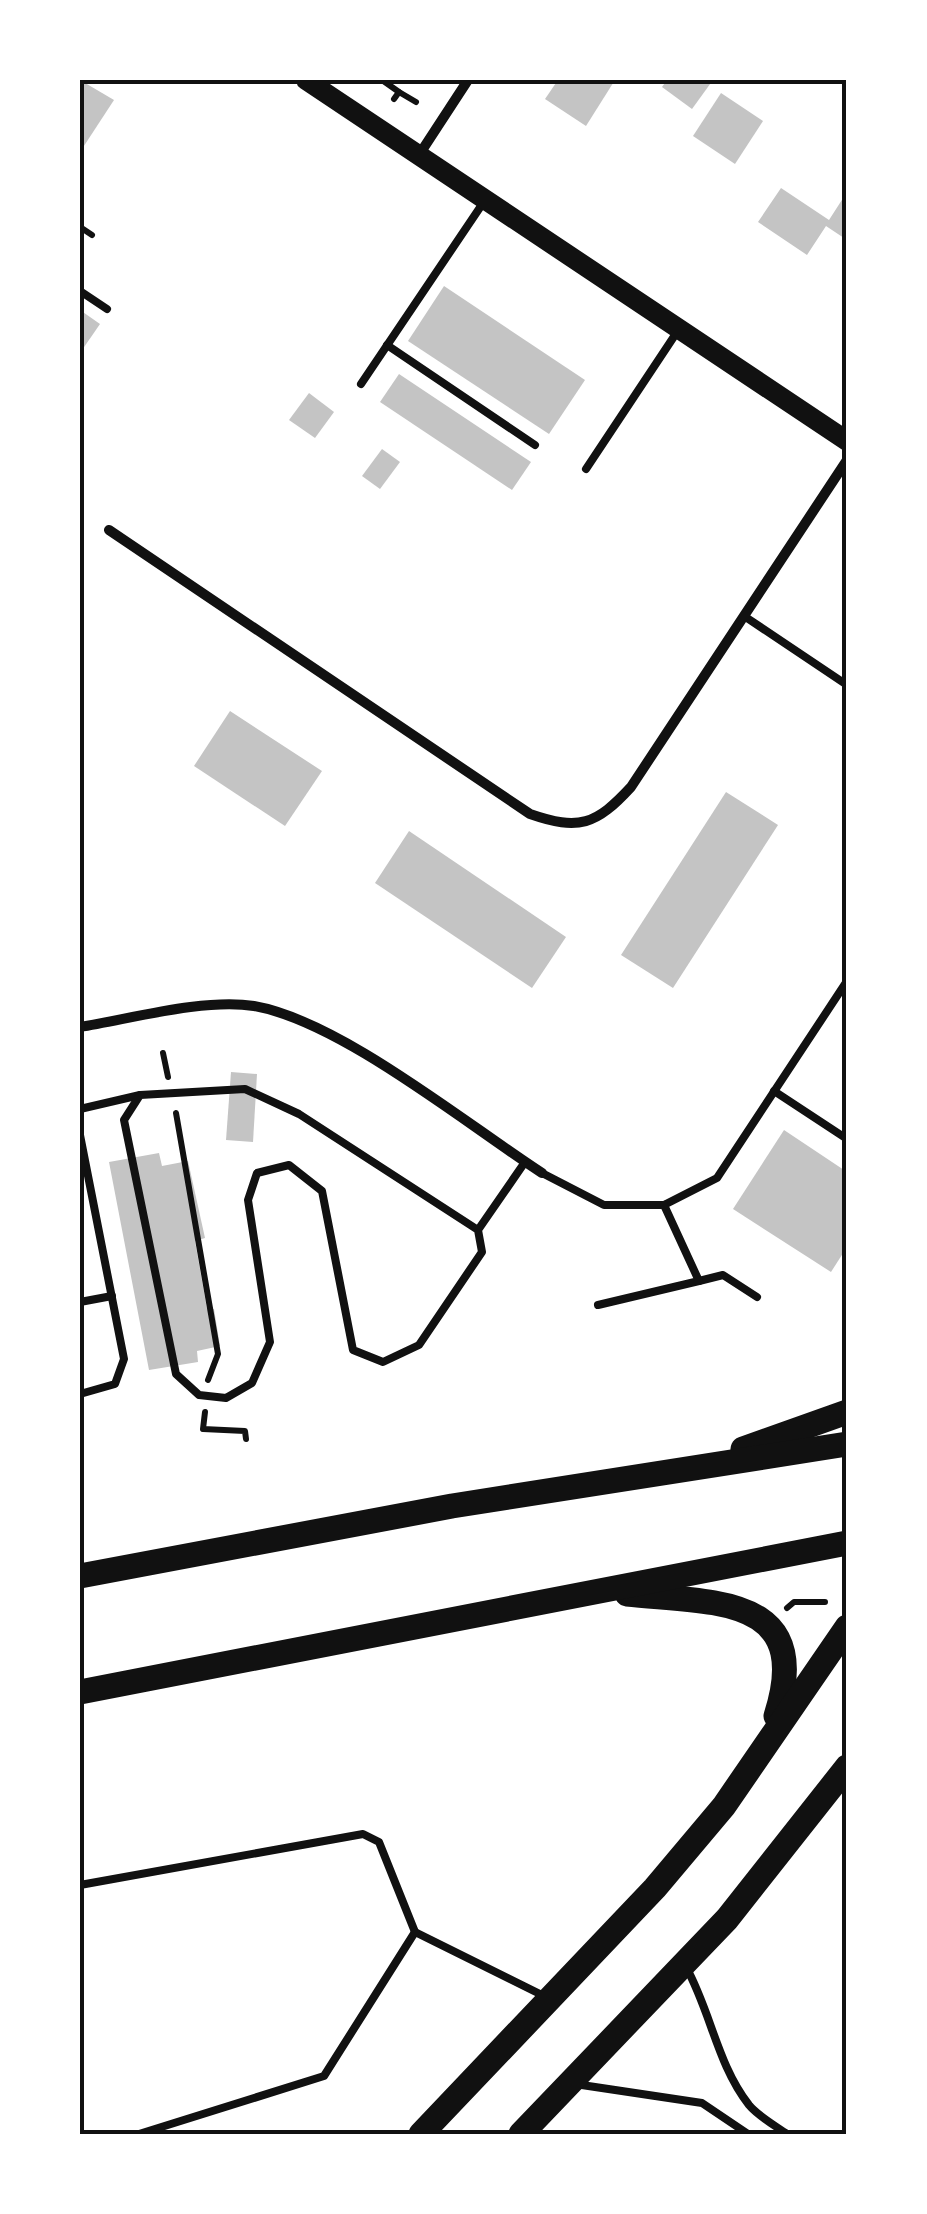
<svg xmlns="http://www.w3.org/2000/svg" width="927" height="2214" font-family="Helvetica,sans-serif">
  <rect width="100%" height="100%" fill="#fff"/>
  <!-- building -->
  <g fill="#c4c4c4">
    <path d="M 80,80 L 114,100 L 80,152 Z"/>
    <path d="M 558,80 L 615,80 L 586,126 L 545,99 Z"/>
    <path d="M 667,80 L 713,80 L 692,109 L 662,87 Z"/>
    <path d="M 721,93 L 763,121 L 735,164 L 693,136 Z"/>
    <path d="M 781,188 L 829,220 L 847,192 L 847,240 L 826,226 L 807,255 L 758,222 Z"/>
    <path d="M 444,286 L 585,380 L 549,434 L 408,341 Z"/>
    <path d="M 80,310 L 100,324 L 80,353 Z"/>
    <path d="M 399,374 L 531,462 L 512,490 L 380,402 Z"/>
    <path d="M 309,393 L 334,412 L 315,438 L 289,420 Z"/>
    <path d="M 382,449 L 400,462 L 380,489 L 362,476 Z"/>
    <path d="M 230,711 L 322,771 L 285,826 L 194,766 Z"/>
    <path d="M 726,792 L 778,825 L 673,988 L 621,955 Z"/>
    <path d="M 409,831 L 566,937 L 532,988 L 375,883 Z"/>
    <path d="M 231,1072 L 257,1074 L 253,1142 L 226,1140 Z"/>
    <path d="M 784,1130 L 847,1172 L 847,1247 L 831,1272 L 733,1209 Z"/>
    <path d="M 159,1153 L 162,1166 L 188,1161 L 205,1238 L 195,1241 L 207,1309 L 214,1309 L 220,1346 L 197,1351 L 198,1362 L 149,1370 L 109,1162 Z"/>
  </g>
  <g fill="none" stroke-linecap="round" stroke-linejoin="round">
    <!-- path -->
    <g stroke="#111" stroke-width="6">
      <path d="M 382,80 L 399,92"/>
      <path d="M 394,99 L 399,92 L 416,102"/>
      <path d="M 80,227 L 92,235"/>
      <path d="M 163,1053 L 168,1077"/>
      <path d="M 176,1113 L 218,1354 L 208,1380"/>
      <path d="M 205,1412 L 203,1429 L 245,1431 L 246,1439"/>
      <path d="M 787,1608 L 794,1602 L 825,1602"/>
    </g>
    <!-- service -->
    <g stroke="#111" stroke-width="8">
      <path d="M 80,291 L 107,309"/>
      <path d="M 387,345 L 535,445"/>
      <path d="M 361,384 L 483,203"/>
      <path d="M 586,469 L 679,329"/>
      <path d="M 744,616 L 847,685"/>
      <path d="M 774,1091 L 847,1139"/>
      <path d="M 80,1109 L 140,1095"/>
      <path d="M 80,1135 L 124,1359 L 115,1384 L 80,1394"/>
      <path d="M 542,1173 L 604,1205 L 664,1205 L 717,1178 L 847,981"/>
      <path d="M 478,1230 L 299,1114 L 245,1089 L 140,1095 L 124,1120 L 176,1374 L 199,1395 L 226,1398 L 252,1383 L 270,1342 L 248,1200 L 257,1173 L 289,1165 L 322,1191 L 353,1350 L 383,1362 L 419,1345 L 482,1252 L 478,1230 L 525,1162"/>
      <path d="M 699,1281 L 723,1275 L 757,1297"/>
      <path d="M 80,1302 L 112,1296"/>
      <path d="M 598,1305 L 699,1281 L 664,1205"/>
      <path d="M 80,1885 L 363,1834 L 379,1842 L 415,1932 L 544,1996"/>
      <path d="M 686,1967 C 711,2012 717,2064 749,2105 C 758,2116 774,2125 787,2134"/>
      <path d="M 575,2084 L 702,2103 L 748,2134"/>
      <path d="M 139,2134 L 324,2076 L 415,1932"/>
    </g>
    <!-- minor -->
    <g stroke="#111" stroke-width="10">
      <path d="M 419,155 L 468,80"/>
      <path d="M 109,530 L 530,814 C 579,831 596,825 631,787 L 847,460"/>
      <path d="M 80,1027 C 130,1019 204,998 254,1006 C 340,1021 465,1123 542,1173"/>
    </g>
    <!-- secondary -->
    <path stroke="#111" stroke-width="20" d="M 306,80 L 847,441"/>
    <!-- primary -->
    <g stroke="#111" stroke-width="25">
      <path d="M 743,1449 L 847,1412"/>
      <path d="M 80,1576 L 452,1506 L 847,1444"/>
      <path d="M 627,1594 C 712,1603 815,1594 776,1716"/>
      <path d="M 80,1692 L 847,1543"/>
      <path d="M 421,2134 L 655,1888 L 724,1806 L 847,1627"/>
      <path d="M 521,2134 L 727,1919 L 847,1767"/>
    </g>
  </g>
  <!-- border -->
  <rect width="927" height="2214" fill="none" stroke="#ffffff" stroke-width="165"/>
  <rect x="82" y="82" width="762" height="2050" fill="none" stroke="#111" stroke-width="4"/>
</svg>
